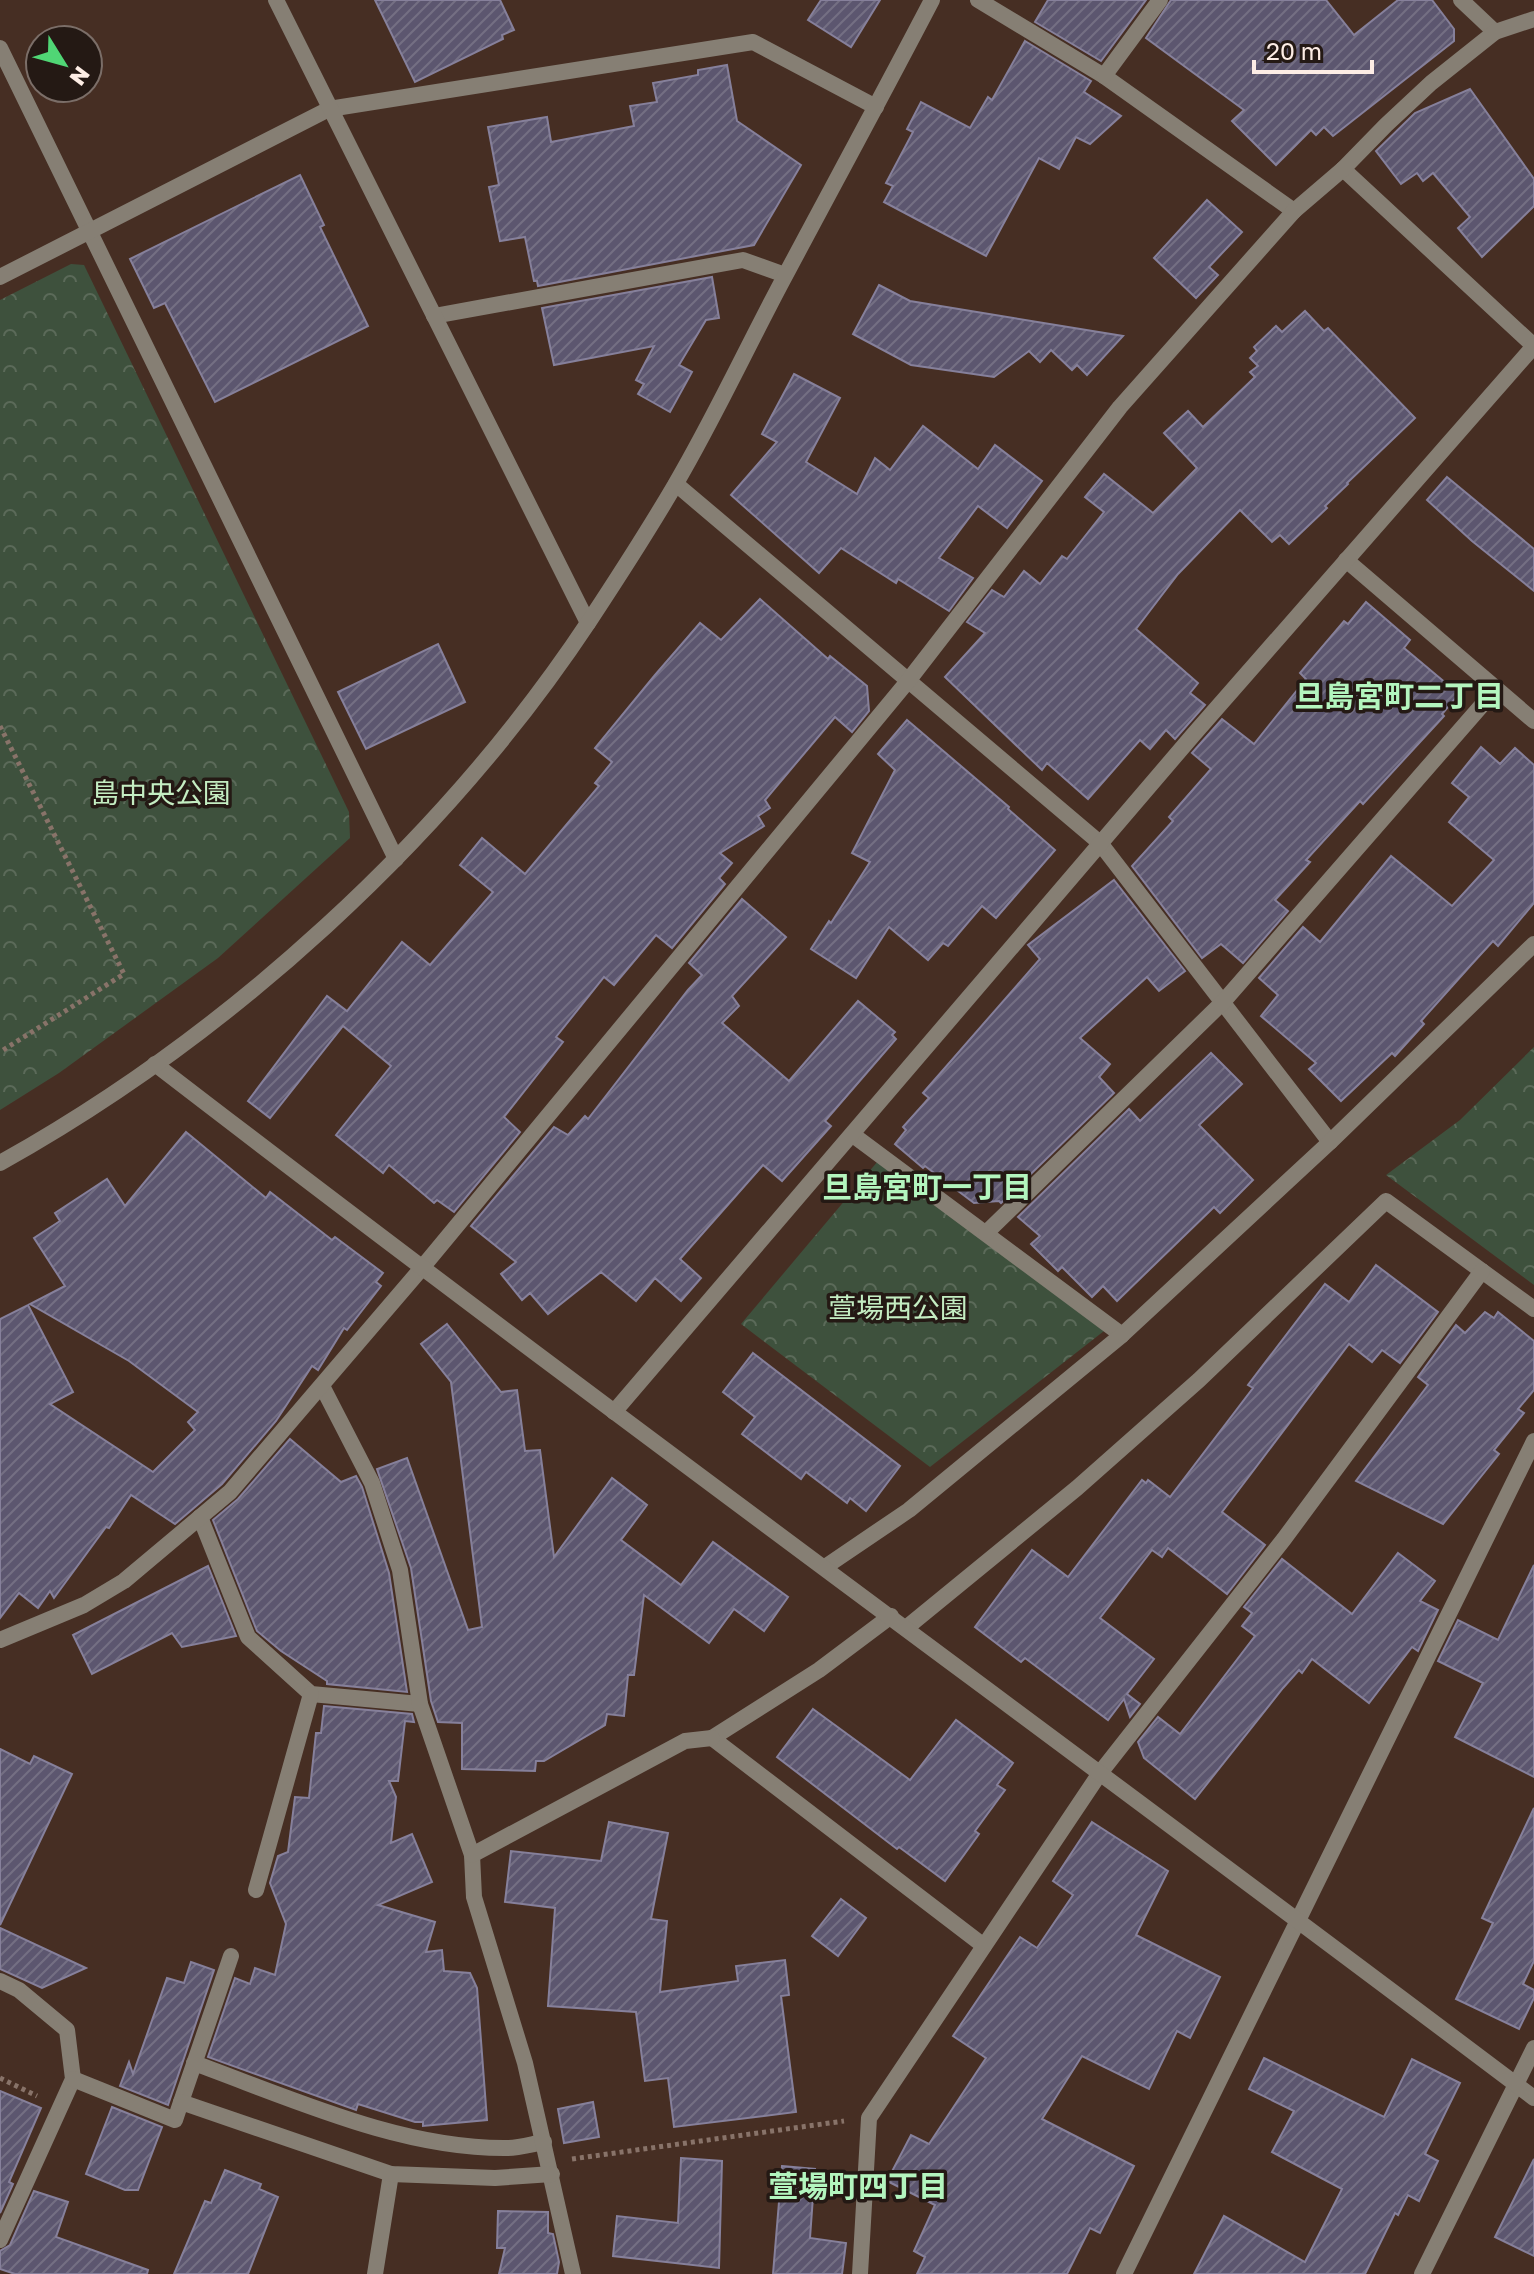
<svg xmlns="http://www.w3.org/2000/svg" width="1534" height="2274" font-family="'Golos Text','Noto Sans JP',sans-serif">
  <defs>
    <pattern id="park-crowns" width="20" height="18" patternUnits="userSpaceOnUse" patternTransform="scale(2)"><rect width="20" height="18" fill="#3e513d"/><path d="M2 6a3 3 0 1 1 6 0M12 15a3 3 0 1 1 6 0" fill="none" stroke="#5b6a59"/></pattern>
    <pattern id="building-hatch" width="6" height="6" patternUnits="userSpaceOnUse" patternTransform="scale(2)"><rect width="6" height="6" fill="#5c566f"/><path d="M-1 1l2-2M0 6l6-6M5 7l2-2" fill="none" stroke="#746f83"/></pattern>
  </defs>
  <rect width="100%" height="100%" fill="#462e23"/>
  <!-- park -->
  <g fill="url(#park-crowns)">
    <path d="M 71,264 L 84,265 L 349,812 L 350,838 L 218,958 L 59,1073 L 0,1110 L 0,300 Z"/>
    <path d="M 1534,1047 L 1534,1285 L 1386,1175 L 1460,1120 Z"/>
    <path d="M 883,1155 L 1104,1331 L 930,1467 L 741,1324 Z"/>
  </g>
  <!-- building -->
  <g fill="url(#building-hatch)" stroke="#86809b" stroke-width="2">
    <path d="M 375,0 L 500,0 L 514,30 L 502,35 L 503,39 L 415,82 Z"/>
    <path d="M 821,0 L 880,0 L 851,47 L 808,20 Z"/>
    <path d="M 1048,0 L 1146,0 L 1101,61 L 1035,22 Z"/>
    <path d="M 1171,0 L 1326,0 L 1354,35 L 1398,0 L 1432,0 L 1454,29 L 1454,41 L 1333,136 L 1324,127 L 1316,135 L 1311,130 L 1276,165 L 1232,121 L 1244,110 L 1146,38 Z"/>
    <path d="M 1025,41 L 1091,81 L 1084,92 L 1121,116 L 1090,144 L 1076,137 L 1059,169 L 1039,158 L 986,256 L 884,202 L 893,186 L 886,183 L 913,132 L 907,129 L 921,102 L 970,128 L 988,97 L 992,100 Z"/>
    <path d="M 727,65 L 737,121 L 801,165 L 754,245 L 538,286 L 537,281 L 534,281 L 525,237 L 500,241 L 489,187 L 499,185 L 488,127 L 547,117 L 551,142 L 634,126 L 630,106 L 657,102 L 653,83 L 698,75 L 698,70 Z"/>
    <path d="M 1470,89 L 1534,179 L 1534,206 L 1482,257 L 1458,228 L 1470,217 L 1433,173 L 1423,181 L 1417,173 L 1401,184 L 1376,151 L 1415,113 Z"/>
    <path d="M 300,175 L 324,225 L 320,227 L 368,326 L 215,402 L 165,303 L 154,308 L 130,259 Z"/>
    <path d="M 1207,200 L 1242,232 L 1209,267 L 1218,275 L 1196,298 L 1154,258 Z"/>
    <path d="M 712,277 L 719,318 L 706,320 L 679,365 L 692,372 L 670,412 L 638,394 L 644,384 L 636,380 L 654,346 L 554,365 L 542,308 Z"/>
    <path d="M 879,285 L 910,301 L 1123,336 L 1087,375 L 1077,365 L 1072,370 L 1051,350 L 1040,362 L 1029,351 L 994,377 L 911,365 L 853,334 Z"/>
    <path d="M 1305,311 L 1324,331 L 1328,328 L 1415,418 L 1347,483 L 1348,484 L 1325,506 L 1327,508 L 1289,544 L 1280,535 L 1272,542 L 1240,510 L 1178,574 L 1136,629 L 1198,683 L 1190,693 L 1205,705 L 1175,739 L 1166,730 L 1150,749 L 1140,740 L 1088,799 L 1047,763 L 1042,770 L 945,677 L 985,633 L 967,622 L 992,590 L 1004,597 L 1024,571 L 1040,584 L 1062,556 L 1067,559 L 1104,512 L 1085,497 L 1104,474 L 1153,513 L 1197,468 L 1164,433 L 1188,411 L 1203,427 L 1255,377 L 1250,372 L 1258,366 L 1250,358 L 1257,351 L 1254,347 L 1276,326 L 1282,332 Z"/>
    <path d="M 794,374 L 840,398 L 806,462 L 857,494 L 875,458 L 890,470 L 923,426 L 978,469 L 995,445 L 1042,481 L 1007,528 L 978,506 L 939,558 L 973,578 L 949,611 L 898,579 L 896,583 L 841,548 L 819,573 L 731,495 L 777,442 L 762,434 Z"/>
    <path d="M 1447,477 L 1534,549 L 1534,591 L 1472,541 L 1427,500 Z"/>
    <path d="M 760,599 L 828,659 L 830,656 L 867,686 L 869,711 L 852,732 L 835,717 L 765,800 L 770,808 L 758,816 L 764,826 L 720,853 L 732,863 L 719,878 L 725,884 L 672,948 L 656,935 L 614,985 L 604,977 L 556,1037 L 563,1042 L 504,1117 L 520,1132 L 454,1212 L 437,1200 L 434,1203 L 389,1165 L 383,1173 L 336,1135 L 391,1066 L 343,1026 L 270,1118 L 248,1101 L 327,996 L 347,1011 L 402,942 L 430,965 L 493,892 L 460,865 L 482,838 L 525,874 L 599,786 L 595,783 L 612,762 L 595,748 L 655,675 L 700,623 L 721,640 Z"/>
    <path d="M 1366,602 L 1410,640 L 1404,648 L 1459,694 L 1442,714 L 1444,716 L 1363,804 L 1360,801 L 1306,860 L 1310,862 L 1275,900 L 1288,911 L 1243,963 L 1221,944 L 1202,958 L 1132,866 L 1173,821 L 1169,817 L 1211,769 L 1192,753 L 1222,719 L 1254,744 L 1306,679 L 1300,673 L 1344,621 L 1348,624 Z"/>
    <path d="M 438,644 L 465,702 L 366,749 L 338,692 Z"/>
    <path d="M 907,720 L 1009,807 L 1008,809 L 1055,850 L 996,918 L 982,906 L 948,946 L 943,943 L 928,960 L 889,927 L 856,978 L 811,949 L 829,921 L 831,923 L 870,862 L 852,853 L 895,770 L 878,754 Z"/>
    <path d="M 1481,747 L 1500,764 L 1515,748 L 1534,765 L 1534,903 L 1498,946 L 1493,941 L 1471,965 L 1421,1021 L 1424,1024 L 1395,1056 L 1392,1053 L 1341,1101 L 1309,1069 L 1316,1063 L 1261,1016 L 1278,995 L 1259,978 L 1303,927 L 1320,942 L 1391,856 L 1452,906 L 1494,860 L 1449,822 L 1469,797 L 1452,783 Z"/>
    <path d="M 1114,880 L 1185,971 L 1159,991 L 1147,977 L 1080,1038 L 1110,1064 L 1099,1077 L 1114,1093 L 1001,1203 L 999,1201 L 974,1203 L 925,1166 L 923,1168 L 895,1144 L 906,1130 L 903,1127 L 929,1098 L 923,1093 L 1040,959 L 1028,945 Z"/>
    <path d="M 742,899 L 786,937 L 732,996 L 739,1006 L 722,1023 L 789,1081 L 858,1001 L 895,1032 L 892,1035 L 896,1039 L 825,1121 L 831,1126 L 782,1181 L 763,1165 L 680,1259 L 701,1278 L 681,1301 L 655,1278 L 636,1301 L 601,1272 L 548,1314 L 530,1293 L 522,1300 L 501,1274 L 516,1262 L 471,1226 L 554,1127 L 568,1135 L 585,1116 L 588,1119 L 688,990 L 702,975 L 689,963 Z"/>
    <path d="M 1211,1053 L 1242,1084 L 1199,1125 L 1253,1180 L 1220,1213 L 1214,1207 L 1117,1301 L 1103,1286 L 1092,1297 L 1062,1267 L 1058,1271 L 1031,1244 L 1040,1236 L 1018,1217 L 1129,1109 L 1140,1121 Z"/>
    <path d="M 186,1132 L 266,1198 L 270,1192 L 332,1240 L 335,1237 L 383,1273 L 376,1282 L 381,1286 L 347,1330 L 344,1328 L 318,1370 L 312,1366 L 276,1421 L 222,1484 L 175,1524 L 131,1495 L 109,1528 L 106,1527 L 54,1598 L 50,1591 L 38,1608 L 19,1593 L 0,1618 L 0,1319 L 28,1305 L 73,1392 L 50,1404 L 153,1472 L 195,1430 L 188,1422 L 198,1412 L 129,1361 L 30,1304 L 65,1286 L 34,1238 L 60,1221 L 55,1213 L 107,1179 L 125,1206 Z"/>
    <path d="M 1376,1265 L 1438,1312 L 1400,1363 L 1382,1350 L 1372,1362 L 1349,1344 L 1222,1512 L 1265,1545 L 1227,1594 L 1168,1548 L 1162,1557 L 1152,1550 L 1100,1618 L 1154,1659 L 1127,1694 L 1140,1704 L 1130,1717 L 1124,1699 L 1108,1720 L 1025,1658 L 1021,1662 L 975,1627 L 1032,1550 L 1068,1577 L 1142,1480 L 1146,1483 L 1148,1480 L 1170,1497 L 1253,1388 L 1248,1385 L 1325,1284 L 1349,1302 Z"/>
    <path d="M 1485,1312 L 1494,1318 L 1498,1312 L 1534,1341 L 1534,1390 L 1518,1409 L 1524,1413 L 1494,1450 L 1499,1454 L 1443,1524 L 1356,1481 L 1428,1385 L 1418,1377 L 1456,1325 L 1465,1333 Z"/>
    <path d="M 447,1324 L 501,1392 L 517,1390 L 525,1451 L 540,1450 L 554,1557 L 612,1478 L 647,1505 L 621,1540 L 681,1585 L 713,1542 L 788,1597 L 764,1631 L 734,1609 L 709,1643 L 644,1595 L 634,1675 L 628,1675 L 624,1716 L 607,1714 L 605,1725 L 544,1761 L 536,1761 L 535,1771 L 462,1769 L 462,1723 L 438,1722 L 431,1701 L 411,1568 L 377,1469 L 407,1458 L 468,1630 L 482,1627 L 451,1382 L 421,1344 Z"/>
    <path d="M 753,1353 L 900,1466 L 866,1511 L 850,1498 L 847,1503 L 806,1472 L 801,1479 L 742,1434 L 755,1417 L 723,1392 Z"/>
    <path d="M 290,1439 L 341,1482 L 356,1476 L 362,1487 L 389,1573 L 407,1692 L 327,1684 L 327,1681 L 281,1651 L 257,1631 L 213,1520 L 238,1499 Z"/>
    <path d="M 1398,1553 L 1435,1581 L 1420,1601 L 1438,1610 L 1418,1651 L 1412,1647 L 1369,1703 L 1312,1659 L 1302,1673 L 1299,1670 L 1283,1688 L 1195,1799 L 1144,1758 L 1138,1742 L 1158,1717 L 1180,1734 L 1255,1636 L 1242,1626 L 1252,1613 L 1244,1607 L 1282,1559 L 1352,1614 Z"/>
    <path d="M 1534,1565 L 1534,1777 L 1455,1737 L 1483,1683 L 1438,1661 L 1458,1620 L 1498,1640 Z"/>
    <path d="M 208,1566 L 236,1636 L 182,1647 L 172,1633 L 92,1674 L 73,1635 Z"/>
    <path d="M 324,1706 L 412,1714 L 414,1722 L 405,1721 L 398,1781 L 389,1781 L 396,1797 L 391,1843 L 412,1834 L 432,1882 L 378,1905 L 435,1922 L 426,1952 L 442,1950 L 444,1971 L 470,1973 L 477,1988 L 487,2120 L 423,2126 L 423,2122 L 415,2122 L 358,2104 L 356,2110 L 208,2057 L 235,1978 L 250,1984 L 255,1968 L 275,1975 L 286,1924 L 270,1883 L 278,1856 L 288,1852 L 295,1797 L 309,1798 L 316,1733 L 321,1733 Z"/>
    <path d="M 813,1709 L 910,1780 L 956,1720 L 1013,1763 L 997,1785 L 1005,1790 L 975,1831 L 979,1834 L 945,1881 L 899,1847 L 897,1849 L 777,1757 Z"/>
    <path d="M 0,1749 L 30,1764 L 34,1756 L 72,1774 L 0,1925 Z"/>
    <path d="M 1534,1808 L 1534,1961 L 1523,1984 L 1534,1990 L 1534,1998 L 1519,2029 L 1456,1999 L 1493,1923 L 1482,1918 Z"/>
    <path d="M 609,1822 L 668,1833 L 651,1919 L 667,1921 L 660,1992 L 738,1981 L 736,1966 L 785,1960 L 789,1995 L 781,1996 L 796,2112 L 674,2127 L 668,2078 L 645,2081 L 636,2012 L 548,2006 L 555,1908 L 505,1902 L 511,1851 L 601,1861 Z"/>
    <path d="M 1092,1822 L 1168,1871 L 1136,1935 L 1220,1977 L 1190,2038 L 1177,2031 L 1149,2089 L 1082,2056 L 1042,2119 L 1134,2166 L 1100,2233 L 1090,2228 L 1067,2274 L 917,2274 L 925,2257 L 914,2251 L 935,2205 L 887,2181 L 911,2135 L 929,2144 L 986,2058 L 953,2036 L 1020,1937 L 1037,1948 L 1073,1895 L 1053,1881 Z"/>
    <path d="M 841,1899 L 866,1918 L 838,1956 L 812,1936 Z"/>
    <path d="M 0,1928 L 86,1968 L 42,1988 L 0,1969 Z"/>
    <path d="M 191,1962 L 214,1970 L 168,2105 L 120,2086 L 129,2062 L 133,2074 L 167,1978 L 184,1983 Z"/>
    <path d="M 1264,2058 L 1384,2117 L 1412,2059 L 1460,2083 L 1425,2154 L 1438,2161 L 1419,2201 L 1408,2195 L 1398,2215 L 1395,2213 L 1365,2274 L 1194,2274 L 1224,2216 L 1305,2262 L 1342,2189 L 1272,2152 L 1294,2111 L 1249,2089 Z"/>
    <path d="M 0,2091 L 41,2108 L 9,2182 L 13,2184 L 0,2213 Z"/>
    <path d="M 593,2102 L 599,2137 L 564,2143 L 558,2109 Z"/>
    <path d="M 112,2107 L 162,2127 L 138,2190 L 125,2190 L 86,2174 Z"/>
    <path d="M 681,2158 L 722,2161 L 719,2268 L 613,2256 L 617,2216 L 678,2223 Z"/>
    <path d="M 1534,2159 L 1534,2256 L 1495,2237 Z"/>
    <path d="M 782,2166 L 815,2169 L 810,2238 L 846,2243 L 842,2274 L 773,2274 Z"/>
    <path d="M 225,2170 L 261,2184 L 259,2189 L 278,2197 L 248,2274 L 174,2274 L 205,2201 L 211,2203 Z"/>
    <path d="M 34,2191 L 68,2202 L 56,2237 L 148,2270 L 147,2274 L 15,2274 L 0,2269 L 0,2251 L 10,2245 Z"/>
    <path d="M 498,2211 L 548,2212 L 548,2233 L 553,2234 L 559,2262 L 557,2274 L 499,2274 L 505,2248 L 497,2248 Z"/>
  </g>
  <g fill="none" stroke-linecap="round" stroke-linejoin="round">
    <!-- path -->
    <g stroke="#887369" stroke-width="5" stroke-dasharray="4 4" stroke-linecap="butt">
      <path d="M 0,726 L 124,974 L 0,1052"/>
      <path d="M 0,2078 L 37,2096"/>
      <path d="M 572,2159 L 844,2121"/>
    </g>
    <!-- service -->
    <g stroke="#867f74" stroke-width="16">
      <path d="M 200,1517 L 248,1637 L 311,1694 L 420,1704"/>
      <path d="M 256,1890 L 311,1694"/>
      <path d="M 194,2063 C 293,2099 401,2149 507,2148 C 519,2148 532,2144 544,2142"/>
      <path d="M 181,2102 L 231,1956"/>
      <path d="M 375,2274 L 391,2174"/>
    </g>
    <!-- minor -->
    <g stroke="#867f74" stroke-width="16">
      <path d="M 978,0 L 1104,76 L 1294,211"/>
      <path d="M 1461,0 L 1495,32"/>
      <path d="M 0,48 L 396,859"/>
      <path d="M 1104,76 L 1160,0"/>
      <path d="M 1343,169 L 1534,346"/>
      <path d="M 0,277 L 329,109 L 753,42 L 876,107"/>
      <path d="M 434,316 L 743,260 L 785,275"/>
      <path d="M 676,484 L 1100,843 L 1330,1142"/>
      <path d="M 1346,560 L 1534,721"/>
      <path d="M 853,1135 L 1122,1335"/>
      <path d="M 986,1233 L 1223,1002 L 1496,689"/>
      <path d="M 322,1386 L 372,1483 L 400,1570 L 420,1704 L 472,1855 L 474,1897 L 525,2063 L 573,2274"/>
      <path d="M 614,1412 L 1194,734 L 1534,346"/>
      <path d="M 825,1567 L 909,1510 L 1122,1335 L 1330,1142 L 1534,944"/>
      <path d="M 891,1616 L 819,1670 L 712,1738 L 984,1946"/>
      <path d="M 906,1628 L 1077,1488 L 1199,1380 L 1386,1201 L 1534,1309"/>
      <path d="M 0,1640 L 84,1605 L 124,1581 L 230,1492 L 421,1269 L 908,681 L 1120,407 L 1294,211 L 1343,169 L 1386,125 L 1431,83 L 1495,32 L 1534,19"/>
      <path d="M 472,1855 L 685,1741 L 712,1738"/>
      <path d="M 0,1981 L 19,1990 L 67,2030 L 73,2079 L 0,2240"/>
      <path d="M 73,2079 L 175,2120 L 181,2102 L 391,2174 L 495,2178 L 552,2174"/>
      <path d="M 860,2274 L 869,2118 L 1100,1773 L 1284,1539 L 1482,1271"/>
      <path d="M 1124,2274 L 1534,1441"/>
      <path d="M 1422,2274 L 1534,2048"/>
    </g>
    <!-- tertiary -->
    <g stroke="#867f74" stroke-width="16">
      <path d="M 276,0 L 588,623"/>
      <path d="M 155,1064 C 611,1415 1076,1752 1534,2098"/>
      <path d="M 0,1163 C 228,1036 445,839 590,620 C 619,576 648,531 675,485 C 715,417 748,345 785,276 C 834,184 884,92 932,0"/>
    </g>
  </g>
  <g text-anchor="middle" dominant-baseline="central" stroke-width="7" stroke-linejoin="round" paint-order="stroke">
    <!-- park labels -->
    <g font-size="28" fill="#c4edc2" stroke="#241914">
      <text x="161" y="792">島中央公園</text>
      <text x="898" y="1307">萱場西公園</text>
    </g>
    <!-- neighbourhood labels -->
    <g font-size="30" font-weight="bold" fill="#b3f5be" stroke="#241914">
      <text x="1399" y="696">旦島宮町二丁目</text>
      <text x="927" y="1187">旦島宮町一丁目</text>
      <text x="858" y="2186">萱場町四丁目</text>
    </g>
  </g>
  <!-- north arrow -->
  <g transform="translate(64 64) rotate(127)"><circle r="38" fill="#241914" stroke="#7b6e68" stroke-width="2"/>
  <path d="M0-6L14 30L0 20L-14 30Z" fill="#50d675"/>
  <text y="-12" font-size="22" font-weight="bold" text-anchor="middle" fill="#fdede5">N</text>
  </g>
  <!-- scale -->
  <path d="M1254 60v12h118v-12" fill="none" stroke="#fdede5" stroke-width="4"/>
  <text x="1266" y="60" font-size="24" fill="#fdede5" stroke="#241914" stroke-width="6" paint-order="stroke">20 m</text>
</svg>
